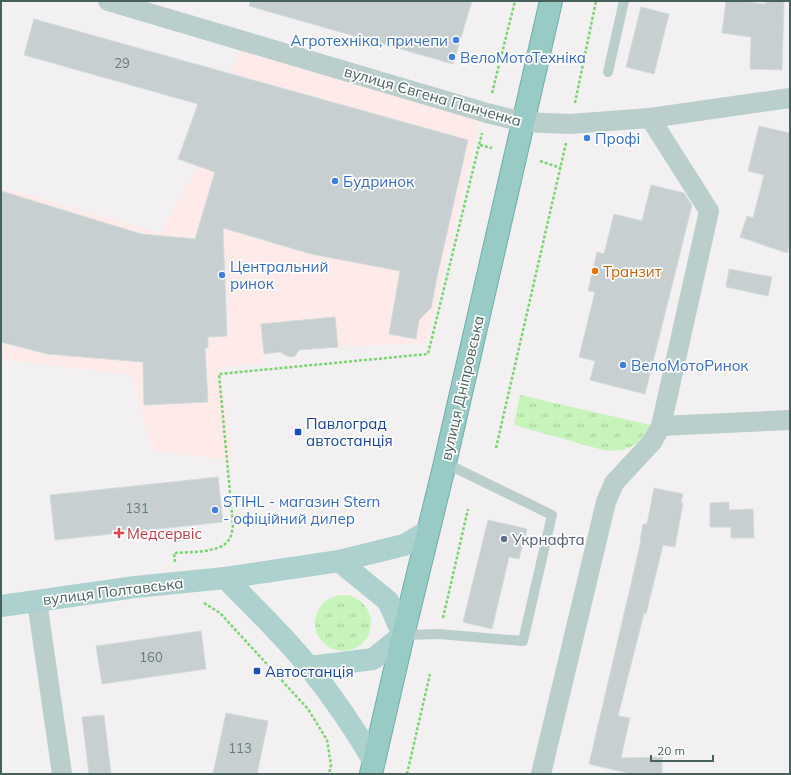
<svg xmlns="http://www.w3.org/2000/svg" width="791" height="775" font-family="Mulish,sans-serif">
  <defs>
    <pattern id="grass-tufts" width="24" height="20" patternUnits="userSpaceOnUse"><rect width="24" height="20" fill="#c7f4bb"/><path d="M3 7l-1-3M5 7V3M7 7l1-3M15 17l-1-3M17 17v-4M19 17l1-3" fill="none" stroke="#a3c99b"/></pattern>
  </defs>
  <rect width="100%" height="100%" fill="#f3f0f2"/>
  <!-- commercial -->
  <path fill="#feebe9" d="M 240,46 L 480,119 L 426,343 L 338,347 L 335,317 L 261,324 L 264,364 L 221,367 L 232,461 L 152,450 L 131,375 L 1,359 L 1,187 L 160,233 L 209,147 Z"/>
  <!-- grass -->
  <g fill="url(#grass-tufts)">
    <path d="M 520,395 L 650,425 C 640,446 626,453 603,450 L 514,425 Z"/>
    <circle cx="343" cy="623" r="28"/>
  </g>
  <!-- building -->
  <g fill="#c7cfd0" stroke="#d3dbdc">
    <path d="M 250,1 L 472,1 L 453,64 L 249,6 Z"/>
    <path d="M 726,1 L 740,1 L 765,4 L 765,1 L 784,1 L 782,70 L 750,69 L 751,37 L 722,33 Z"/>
    <path d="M 641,7 L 669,14 L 654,74 L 626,67 Z"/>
    <path d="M 34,19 L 468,140 L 437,277 L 431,308 L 419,320 L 416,339 L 389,334 L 400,271 L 311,254 L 223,228 L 227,336 L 208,337 L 208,348 L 205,348 L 208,402 L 144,405 L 143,362 L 47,354 L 1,342 L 1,191 L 141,234 L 195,239 L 215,172 L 178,159 L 198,104 L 24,55 Z"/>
    <path d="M 759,126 L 790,133 L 790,243 L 787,253 L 740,237 L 747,216 L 753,218 L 764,175 L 748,171 Z"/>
    <path d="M 651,185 L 684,193 L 692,205 L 645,394 L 590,380 L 595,361 L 579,357 L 595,292 L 588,291 L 597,252 L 604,254 L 614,214 L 642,221 Z"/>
    <path d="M 729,269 L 772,277 L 768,296 L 726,287 Z"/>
    <path d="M 335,317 L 338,347 L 299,350 L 295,356 L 289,357 L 280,352 L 264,354 L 261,324 Z"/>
    <path d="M 218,477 L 223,522 L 55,540 L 50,495 Z"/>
    <path d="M 654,488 L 683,494 L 681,503 L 683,503 L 675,547 L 663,545 L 646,614 L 644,613 L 618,716 L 630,718 L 621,758 L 662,757 L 662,774 L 632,774 L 589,764 L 641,541 L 640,540 L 643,524 L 647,524 Z"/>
    <path d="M 729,502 L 729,510 L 753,509 L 754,538 L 731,538 L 731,527 L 710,527 L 710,503 Z"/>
    <path d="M 488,520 L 527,529 L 519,559 L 509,557 L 492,629 L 463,622 Z"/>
    <path d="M 201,631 L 206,669 L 102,684 L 96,646 Z"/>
    <path d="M 226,713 L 268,721 L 257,774 L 213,774 Z"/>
    <path d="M 104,715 L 111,774 L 89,774 L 82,717 Z"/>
  </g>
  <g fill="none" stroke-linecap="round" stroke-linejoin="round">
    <defs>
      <path id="trunk" d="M 371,774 L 403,635 L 445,463 L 551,1"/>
    </defs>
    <!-- trunk casing -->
    <use href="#trunk" stroke="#6eafaa" stroke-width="24"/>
    <!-- path -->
    <g stroke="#79d56f" stroke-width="2.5" stroke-dasharray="3 2" stroke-linecap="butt">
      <path d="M 492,93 L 515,1"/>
      <path d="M 575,103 L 596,1"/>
      <path d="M 480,145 L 492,148"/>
      <path d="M 540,161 L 561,168"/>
      <path d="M 496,448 L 566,143"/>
      <path d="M 175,562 L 174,553 C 189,552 219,553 228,541 C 232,536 232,531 233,525 L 219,374 L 428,354 L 482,133"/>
      <path d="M 204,603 L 220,613 L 308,709 L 327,740 L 331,765 L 329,774"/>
      <path d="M 443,618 L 468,509"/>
      <path d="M 407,774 L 430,674"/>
    </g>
    <!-- service -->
    <g stroke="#bacecc" stroke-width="10">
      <path d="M 608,72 L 624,1"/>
      <path d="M 403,635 L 439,634 L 523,641 L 552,515 L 445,463"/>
    </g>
    <!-- minor -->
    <g stroke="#bacecc" stroke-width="20">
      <path d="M 108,1 L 487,113 L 523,122 L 570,124 L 650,118 L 790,98"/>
      <path d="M 661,426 L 790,420"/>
      <path d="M 37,601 L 62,774"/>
      <path d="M 541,774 L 606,502 L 614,483 L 652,442 L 661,426 L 709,211 L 650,118"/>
    </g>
    <!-- primary -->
    <g stroke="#add1ce" stroke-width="22">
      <path d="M 225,578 C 254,607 283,635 309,667 C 333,697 355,729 374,762"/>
      <path d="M 1,606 L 135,587 L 225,578 L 339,561 L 404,545 L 428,531"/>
      <path d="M 310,667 L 373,659 L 403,635 L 388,601 L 339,561"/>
    </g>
    <!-- trunk -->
    <use href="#trunk" stroke="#98cac6" stroke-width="22"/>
  </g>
  <!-- markers -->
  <g fill="#3f7fe0" stroke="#fff" stroke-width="1.5">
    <circle cx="456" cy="40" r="4"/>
    <circle cx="452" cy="57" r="4"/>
    <circle cx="587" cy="138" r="4"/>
    <circle cx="335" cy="181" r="4"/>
    <circle cx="222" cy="275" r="4"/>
    <circle cx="623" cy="365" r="4"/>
    <circle cx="215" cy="510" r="4"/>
  </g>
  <circle fill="#e8710a" stroke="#fff" stroke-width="1.5" cx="595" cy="271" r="4"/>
  <g fill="#1a4fb4" stroke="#fff" stroke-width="1.5">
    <rect x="294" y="428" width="8" height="8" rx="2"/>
    <rect x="253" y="667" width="8" height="8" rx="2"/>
  </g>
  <path fill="#e0444e" stroke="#fff" stroke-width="1.5" d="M117 527h4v4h4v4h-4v4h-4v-4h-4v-4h4z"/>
  <circle fill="#5c6f8a" stroke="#fff" stroke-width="1.5" cx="504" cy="539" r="4"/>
  <g text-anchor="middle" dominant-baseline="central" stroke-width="3.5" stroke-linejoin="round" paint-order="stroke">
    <!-- number labels -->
    <g font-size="13" fill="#667c79">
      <text x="122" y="63">29</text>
      <text x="137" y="508">131</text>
      <text x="151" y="657">160</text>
      <text x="240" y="748">113</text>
    </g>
    <!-- shop labels -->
    <g font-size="15" fill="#366cbe" stroke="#fff" text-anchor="start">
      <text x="448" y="40" text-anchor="end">Агротехніка, причепи</text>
      <text x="460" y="57">ВелоМотоТехніка</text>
      <text x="595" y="138">Профі</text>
      <text x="343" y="181">Будринок</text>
      <text x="230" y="266">Центральний<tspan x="230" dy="17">ринок</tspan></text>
      <text x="631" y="365">ВелоМотоРинок</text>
      <text x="223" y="501">STIHL - магазин Stern<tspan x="223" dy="17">- офіційний дилер</tspan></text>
    </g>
    <!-- street labels -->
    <g font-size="15" fill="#46605c" stroke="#fff">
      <text transform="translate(433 96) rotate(16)">вулиця Євгена Панченка</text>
      <text transform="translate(462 388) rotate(-77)">вулиця Дніпровська</text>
      <text transform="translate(113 591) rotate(-7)">вулиця Полтавська</text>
    </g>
    <!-- food labels -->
    <g font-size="15" fill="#c56008" stroke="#fff" text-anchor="start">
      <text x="603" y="271">Транзит</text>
    </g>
    <!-- transit labels -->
    <g font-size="15" fill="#164399" stroke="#fff" text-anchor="start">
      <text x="306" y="423">Павлоград<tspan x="306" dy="17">автостанція</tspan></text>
      <text x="265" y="671">Автостанція</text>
    </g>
    <!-- health labels -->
    <g font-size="15" fill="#be3a42" stroke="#fff" text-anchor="start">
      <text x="127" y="533">Медсервіс</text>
    </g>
    <!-- service labels -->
    <g font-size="15" fill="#4e5e75" stroke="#fff" text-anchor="start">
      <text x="512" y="539">Укрнафта</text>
    </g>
  </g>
  <!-- border -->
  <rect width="791" height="775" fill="none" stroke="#46605c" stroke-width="4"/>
  <!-- scale -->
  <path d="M651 755v6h62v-6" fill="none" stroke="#46605c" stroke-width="2"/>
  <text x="657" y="755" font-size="12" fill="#46605c" stroke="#ffffff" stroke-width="3" paint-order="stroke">20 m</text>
</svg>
